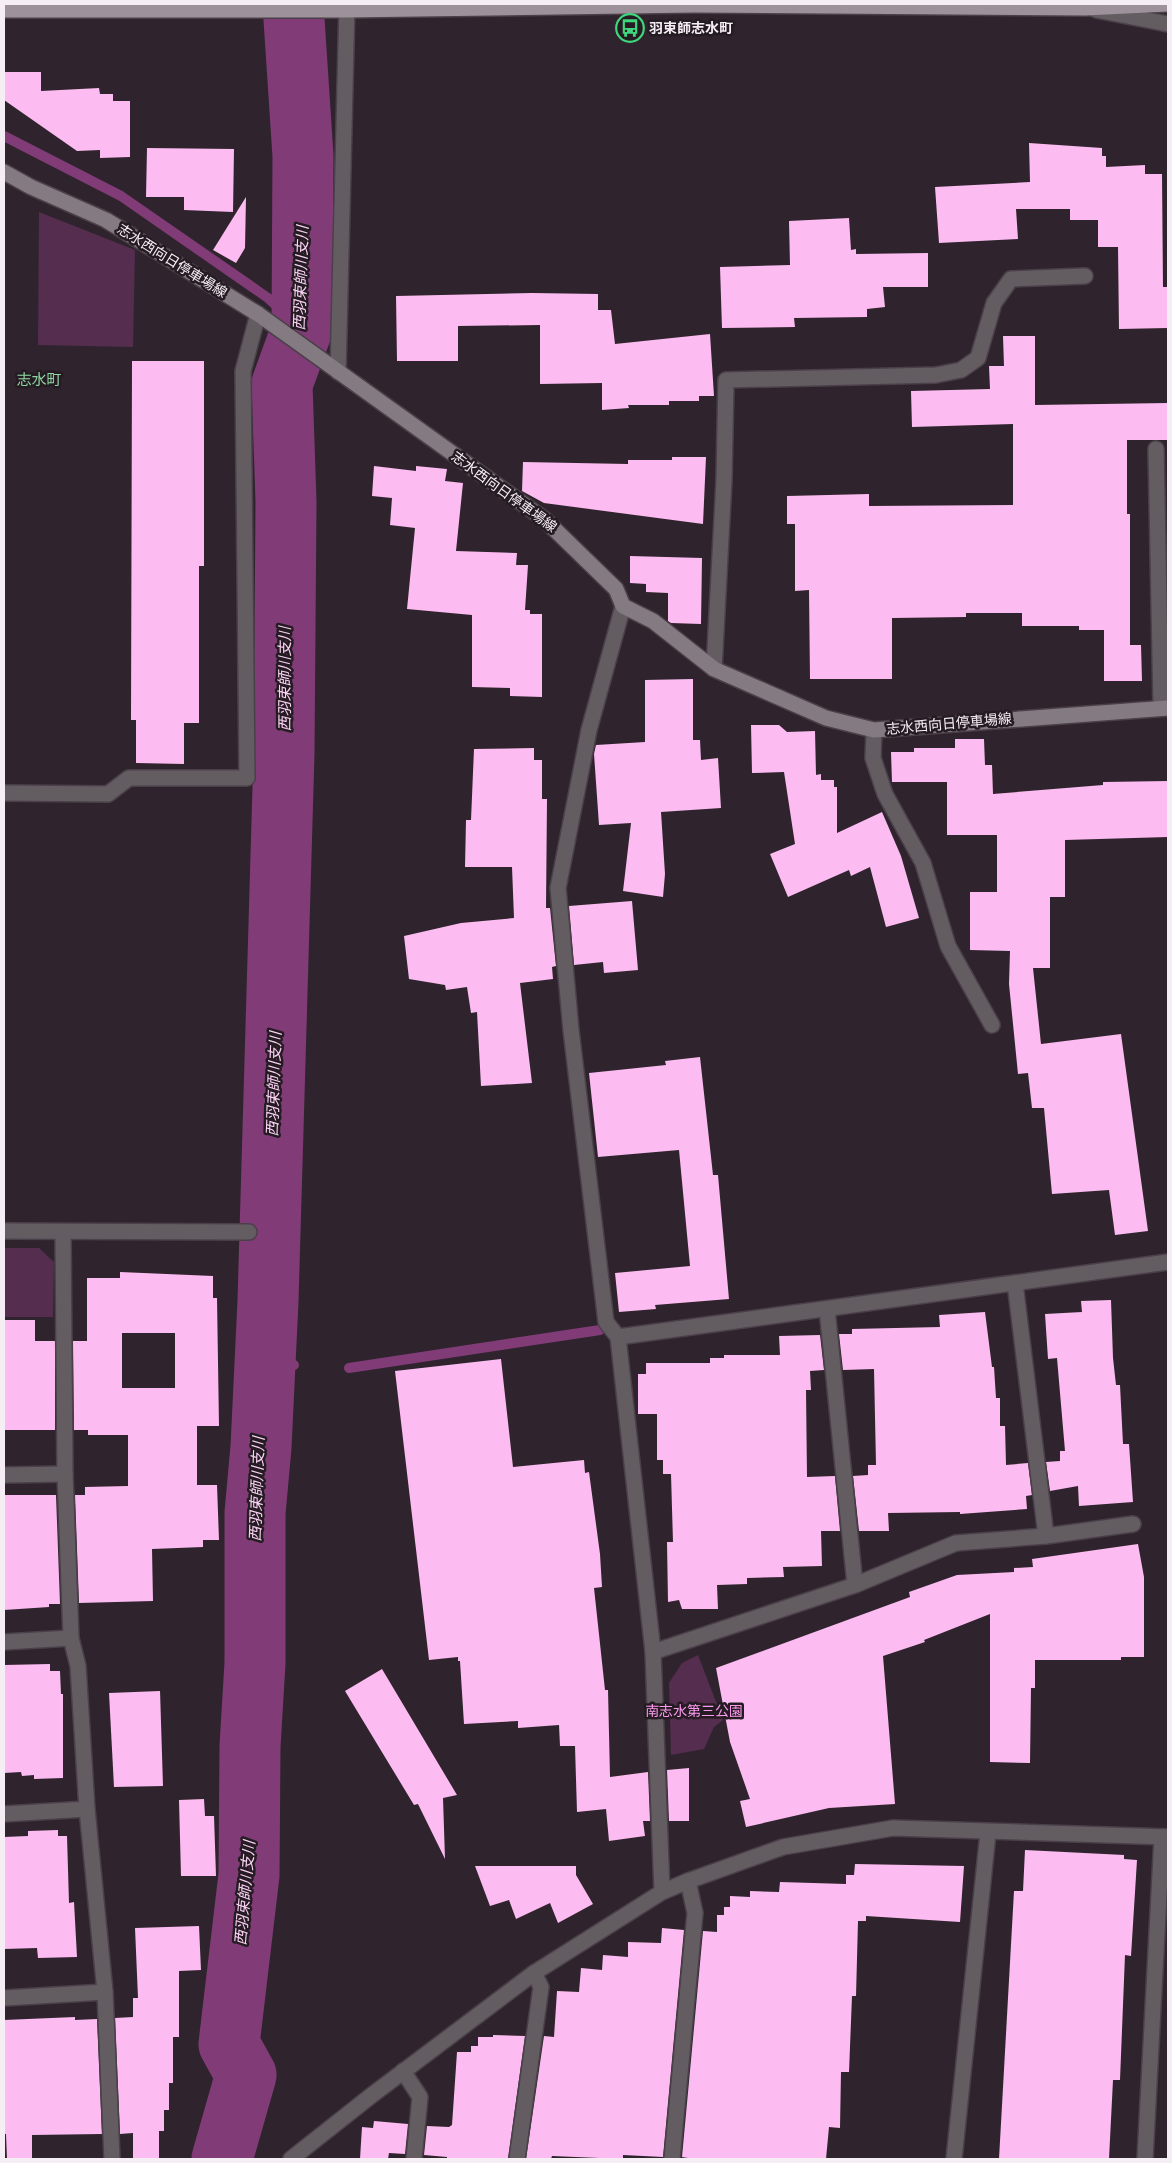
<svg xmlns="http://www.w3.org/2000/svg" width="1172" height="2163" font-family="'Nunito Sans','Noto Sans JP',sans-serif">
  <rect width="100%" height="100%" fill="#2f242d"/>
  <!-- green -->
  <g fill="#542d4f">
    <path d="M 39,212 L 135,250 L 133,347 L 38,345 Z"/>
    <path d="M 4,1248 L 39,1248 L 54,1262 L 53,1317 L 4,1317 Z"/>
    <path d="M 698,1655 L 723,1720 L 714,1727 L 704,1749 L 671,1755 L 669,1683 L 682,1663 Z"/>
  </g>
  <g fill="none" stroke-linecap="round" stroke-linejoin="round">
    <!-- stream -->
    <g stroke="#813c78" stroke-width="10">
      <path d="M 4,136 L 121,196 L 268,298 L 302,329"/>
      <path d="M 265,1363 L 294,1365"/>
      <path d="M 349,1368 L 600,1330"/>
    </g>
    <!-- river -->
    <path stroke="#813c78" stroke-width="61" d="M 222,2159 L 246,2075 L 229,2044 L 249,1875 L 250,1746 L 255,1663 L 255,1513 L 261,1447 L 268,1301 L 284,753 L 286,502 L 282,384 L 302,329 L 303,156 L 293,4"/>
  </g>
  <!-- building -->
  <g fill="#fcbcf1" fill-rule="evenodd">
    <path d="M 4,72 L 41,72 L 41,91 L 99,88 L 100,94 L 113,94 L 113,101 L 130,101 L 130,157 L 100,158 L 100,150 L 77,151 L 4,100 Z"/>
    <path d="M 1029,143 L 1102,148 L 1102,156 L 1106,156 L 1106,167 L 1145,165 L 1145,174 L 1162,174 L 1163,287 L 1168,287 L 1168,328 L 1119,329 L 1118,247 L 1098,247 L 1098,220 L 1070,220 L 1070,209 L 1016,209 L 1018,239 L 939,243 L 935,187 L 1030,182 Z"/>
    <path d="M 147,148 L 234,149 L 233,212 L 184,210 L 184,197 L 146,197 Z"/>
    <path d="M 246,197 L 245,248 L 236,263 L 213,250 Z"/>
    <path d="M 849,218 L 851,250 L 856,249 L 856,254 L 928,253 L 928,287 L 883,287 L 885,307 L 867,309 L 867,317 L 794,318 L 795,327 L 722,328 L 720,267 L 790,265 L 789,221 Z"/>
    <path d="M 532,293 L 598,294 L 598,310 L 611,310 L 615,344 L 710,334 L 714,396 L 699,396 L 699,401 L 669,401 L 669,405 L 628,405 L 629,408 L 602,410 L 602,383 L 540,384 L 540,325 L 458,326 L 458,361 L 397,361 L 396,296 Z"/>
    <path d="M 1003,336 L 1035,336 L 1035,405 L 1168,403 L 1168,440 L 1127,440 L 1127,514 L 1130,514 L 1130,645 L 1141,645 L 1142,681 L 1104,681 L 1104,630 L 1079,630 L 1079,626 L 1022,626 L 1022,613 L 966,613 L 966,617 L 892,618 L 892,679 L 810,679 L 809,590 L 795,591 L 795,524 L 787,524 L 787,496 L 869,494 L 869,506 L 1013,505 L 1013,424 L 912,427 L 911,391 L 990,389 L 989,366 L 1004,366 Z"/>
    <path d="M 132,361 L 204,361 L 204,566 L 199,566 L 199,723 L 184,723 L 184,764 L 136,763 L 136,720 L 131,720 Z"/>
    <path d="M 672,457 L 706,457 L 703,524 L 544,503 L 522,491 L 523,462 L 628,464 L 628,460 L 672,460 Z"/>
    <path d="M 374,466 L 416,471 L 416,466 L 447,469 L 445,481 L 463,483 L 456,551 L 517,553 L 516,565 L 528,565 L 525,610 L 530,610 L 530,614 L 542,614 L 542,697 L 510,696 L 510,688 L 472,687 L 472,615 L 407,609 L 415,528 L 390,525 L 392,498 L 372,496 Z"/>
    <path d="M 630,556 L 702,558 L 701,624 L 671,623 L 668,621 L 668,593 L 646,592 L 646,584 L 630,583 Z"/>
    <path d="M 693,679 L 693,740 L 700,740 L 701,760 L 718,758 L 721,808 L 661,812 L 665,874 L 663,897 L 623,891 L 631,823 L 599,825 L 594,754 L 596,745 L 645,742 L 645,680 Z"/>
    <path d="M 751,725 L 779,725 L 787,732 L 815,731 L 816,775 L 821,774 L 821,780 L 834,780 L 834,787 L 837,787 L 837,833 L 882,812 L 901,856 L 919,918 L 886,927 L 870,867 L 851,876 L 849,870 L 788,897 L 770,854 L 795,844 L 784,772 L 752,773 Z"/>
    <path d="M 955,739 L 984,739 L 985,765 L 992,765 L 993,794 L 1103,785 L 1103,782 L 1168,781 L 1168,837 L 1065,840 L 1065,897 L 1050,897 L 1050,968 L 1033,968 L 1041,1044 L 1121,1034 L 1148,1231 L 1115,1235 L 1109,1190 L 1052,1194 L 1044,1108 L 1032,1108 L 1028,1073 L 1018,1074 L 1009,984 L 1010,951 L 970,950 L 970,892 L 997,892 L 997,835 L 947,835 L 947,782 L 892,782 L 891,752 L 914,752 L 914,748 L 955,748 Z"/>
    <path d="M 534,748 L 534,760 L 542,760 L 542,799 L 547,799 L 546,908 L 550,908 L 556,966 L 552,967 L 553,979 L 520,983 L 532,1083 L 481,1086 L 477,1012 L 471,1013 L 467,987 L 446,990 L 445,985 L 409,979 L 404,936 L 461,923 L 514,918 L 512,867 L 465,867 L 466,820 L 471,820 L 474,749 Z"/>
    <path d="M 632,901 L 638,970 L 604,973 L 603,962 L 574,965 L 569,906 Z"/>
    <path d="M 700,1057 L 713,1175 L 718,1175 L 729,1299 L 655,1305 L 656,1309 L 619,1312 L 615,1273 L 690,1266 L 679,1150 L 598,1157 L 589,1073 L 666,1065 L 665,1061 Z"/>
    <path d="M 120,1272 L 213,1276 L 213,1298 L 217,1298 L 219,1426 L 197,1426 L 197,1485 L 217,1485 L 219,1540 L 203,1540 L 203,1547 L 152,1549 L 153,1601 L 79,1603 L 75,1495 L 85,1495 L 85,1487 L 128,1486 L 128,1435 L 88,1435 L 88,1430 L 74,1430 L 73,1341 L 87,1341 L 87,1278 L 120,1278 ZM 122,1333 L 175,1333 L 175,1388 L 122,1388 Z"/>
    <path d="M 1111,1300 L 1113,1358 L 1116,1385 L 1120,1385 L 1123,1444 L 1129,1444 L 1133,1502 L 1079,1506 L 1078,1486 L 1050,1491 L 1046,1462 L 1060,1461 L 1060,1451 L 1065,1451 L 1057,1358 L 1048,1359 L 1045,1314 L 1082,1312 L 1081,1301 Z"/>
    <path d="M 985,1312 L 992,1367 L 994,1367 L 996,1398 L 1000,1398 L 1000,1426 L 1005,1426 L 1006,1465 L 1028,1463 L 1032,1495 L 1026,1496 L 1027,1509 L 960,1514 L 960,1512 L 888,1513 L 889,1531 L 859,1531 L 853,1476 L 868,1475 L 868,1465 L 876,1465 L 874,1369 L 843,1370 L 839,1334 L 852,1334 L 852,1329 L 940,1327 L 939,1315 Z"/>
    <path d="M 4,1320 L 35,1320 L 35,1341 L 55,1341 L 55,1430 L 4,1430 Z"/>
    <path d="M 820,1335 L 824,1370 L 810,1371 L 811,1390 L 806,1390 L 807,1477 L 835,1476 L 840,1531 L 821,1531 L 822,1566 L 783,1567 L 784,1577 L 747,1578 L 747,1584 L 717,1585 L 718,1609 L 682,1609 L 679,1600 L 668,1602 L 667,1542 L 673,1542 L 671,1474 L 663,1474 L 663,1460 L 657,1460 L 657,1414 L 638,1414 L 638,1374 L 646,1374 L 646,1363 L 710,1363 L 710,1358 L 724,1358 L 724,1355 L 780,1355 L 779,1336 Z"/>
    <path d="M 501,1359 L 513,1467 L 584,1460 L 585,1473 L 589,1472 L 600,1554 L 602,1587 L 594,1588 L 605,1690 L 608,1690 L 610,1777 L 648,1772 L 650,1821 L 643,1821 L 645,1836 L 609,1841 L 606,1809 L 577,1812 L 575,1746 L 560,1746 L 559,1725 L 518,1728 L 518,1721 L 464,1724 L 460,1661 L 458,1661 L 458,1657 L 429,1660 L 395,1371 Z"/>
    <path d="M 4,1495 L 56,1495 L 60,1604 L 49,1604 L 49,1607 L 4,1610 Z"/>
    <path d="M 1138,1544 L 1144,1577 L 1144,1657 L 1121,1657 L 1121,1660 L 1035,1660 L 1035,1688 L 1031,1688 L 1030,1763 L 990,1762 L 990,1614 L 924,1640 L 925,1642 L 883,1656 L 895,1804 L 829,1808 L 746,1827 L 740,1801 L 750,1799 L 730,1742 L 716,1668 L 910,1597 L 909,1592 L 957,1575 L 1014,1572 L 1014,1568 L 1033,1567 L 1032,1559 Z"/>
    <path d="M 50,1664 L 50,1671 L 60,1671 L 61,1694 L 63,1694 L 63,1778 L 34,1779 L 34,1775 L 22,1776 L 21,1772 L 4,1773 L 4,1665 Z"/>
    <path d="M 382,1669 L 457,1795 L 443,1798 L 445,1859 L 418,1804 L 414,1805 L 345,1691 Z"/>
    <path d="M 160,1691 L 163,1786 L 114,1787 L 109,1693 Z"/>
    <path d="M 689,1768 L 689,1821 L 669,1821 L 667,1770 Z"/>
    <path d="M 204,1799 L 205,1816 L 214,1816 L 216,1876 L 181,1876 L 179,1800 Z"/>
    <path d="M 58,1830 L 58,1836 L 67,1836 L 69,1903 L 74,1902 L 77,1957 L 38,1958 L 37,1948 L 4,1949 L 4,1837 L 28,1836 L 28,1831 Z"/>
    <path d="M 1025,1850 L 1124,1855 L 1124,1859 L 1137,1860 L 1131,1956 L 1125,1955 L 1120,2080 L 1113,2080 L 1109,2159 L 999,2159 L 1014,1891 L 1023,1891 Z"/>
    <path d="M 855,1864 L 964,1866 L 960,1922 L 866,1916 L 866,1921 L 858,1921 L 856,1996 L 852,1996 L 849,2072 L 841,2072 L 840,2128 L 829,2127 L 826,2159 L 694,2159 L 682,2157 L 703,1931 L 717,1932 L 717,1915 L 724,1915 L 724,1907 L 730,1907 L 730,1896 L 750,1897 L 750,1891 L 779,1892 L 780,1882 L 846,1884 L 846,1875 L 854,1875 Z"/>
    <path d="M 475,1866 L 576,1866 L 576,1875 L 593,1904 L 558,1923 L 550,1903 L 516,1919 L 509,1900 L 490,1906 Z"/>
    <path d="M 199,1926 L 201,1970 L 179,1971 L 179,2037 L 173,2037 L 173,2083 L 169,2083 L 169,2110 L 164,2110 L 164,2131 L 159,2131 L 159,2159 L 133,2159 L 133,2133 L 120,2134 L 115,2018 L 133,2017 L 133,1998 L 138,1998 L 135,1928 Z"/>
    <path d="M 662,1928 L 684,1930 L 663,2157 L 623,2155 L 623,2159 L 552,2156 L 551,2159 L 526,2159 L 544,2036 L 554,2037 L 557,1991 L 579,1992 L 581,1968 L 602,1970 L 603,1955 L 628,1957 L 628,1942 L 661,1943 Z"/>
    <path d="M 75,2017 L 75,2020 L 97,2019 L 102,2134 L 32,2135 L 32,2159 L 7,2159 L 6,2134 L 4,2134 L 4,2020 Z"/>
    <path d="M 493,2035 L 525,2036 L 508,2159 L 447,2159 L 447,2157 L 424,2155 L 427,2126 L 449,2127 L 452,2125 L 457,2052 L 471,2052 L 471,2046 L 478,2046 L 478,2037 L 493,2037 Z"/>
    <path d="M 374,2121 L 408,2124 L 405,2154 L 389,2153 L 388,2159 L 360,2159 L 362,2127 L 373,2128 Z"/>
  </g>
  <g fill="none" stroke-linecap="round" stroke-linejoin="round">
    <defs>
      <g id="street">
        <path d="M 1096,10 L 1168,24"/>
        <path d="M 338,372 L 347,4"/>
        <path d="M 1156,449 L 1161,707"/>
        <path d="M 623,606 L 589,730 L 558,888 L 571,1030 L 606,1322 L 618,1337 L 653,1652 L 662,1892"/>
        <path d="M 714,669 L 724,480 L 726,380 L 936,375 L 961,370 L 978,358 L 994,303 L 1011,279 L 1085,276"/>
        <path d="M 874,730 L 873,758 L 885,794 L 923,863 L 948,946 L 992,1025"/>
        <path d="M 4,793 L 108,794 L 129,778 L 247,778 L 243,371 L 258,314"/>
        <path d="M 4,1231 L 249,1232"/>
        <path d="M 63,1232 L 65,1474 L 71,1638 L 78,1666 L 87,1809 L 105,1992 L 112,2159"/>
        <path d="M 1015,1283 L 1046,1536"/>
        <path d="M 827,1309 L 855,1585"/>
        <path d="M 618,1337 L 1168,1262"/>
        <path d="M 4,1475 L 65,1474"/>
        <path d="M 4,1642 L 71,1638"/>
        <path d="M 653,1652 L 855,1585 L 956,1543 L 1046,1536 L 1133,1524"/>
        <path d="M 4,1814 L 87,1809"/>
        <path d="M 4,1998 L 105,1992"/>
        <path d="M 403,2071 L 420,2097 L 414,2159"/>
        <path d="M 291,2159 L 372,2095 L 534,1973 L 662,1892 L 688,1881 L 783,1847 L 893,1828 L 1168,1837"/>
        <path d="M 517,2159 L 541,1987 L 534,1973"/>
        <path d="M 672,2159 L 695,1913 L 688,1881"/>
        <path d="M 954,2159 L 988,1833"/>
        <path d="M 1145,2159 L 1162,1837"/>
      </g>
      <path id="secondary" d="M 4,172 L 31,187 L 106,220 L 258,314 L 544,519 L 616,589 L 623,606 L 653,621 L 714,669 L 826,718 L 874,730 L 1168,708"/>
      <path id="primary" d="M 4,10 L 346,10 L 694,5 L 1085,8 L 1168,4"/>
    </defs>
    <!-- street casing -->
    <use href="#street" stroke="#4b4049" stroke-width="18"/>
    <!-- secondary casing -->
    <use href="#secondary" stroke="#4b4049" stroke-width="18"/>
    <!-- primary casing -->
    <use href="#primary" stroke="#4b4049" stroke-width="18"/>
    <!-- street -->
    <use href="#street" stroke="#635d62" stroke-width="15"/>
    <!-- secondary -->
    <use href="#secondary" stroke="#847b82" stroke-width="15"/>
    <!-- primary -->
    <use href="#primary" stroke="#9d929b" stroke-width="15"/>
  </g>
  <!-- icons -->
  <defs>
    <symbol id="bus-ring" viewBox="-11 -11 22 22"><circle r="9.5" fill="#251b23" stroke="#40d77c" stroke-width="1.5"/><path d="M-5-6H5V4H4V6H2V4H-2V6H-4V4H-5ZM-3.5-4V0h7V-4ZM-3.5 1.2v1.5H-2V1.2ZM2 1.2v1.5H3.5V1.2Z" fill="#40d77c"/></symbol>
  </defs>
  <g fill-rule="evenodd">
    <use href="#bus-ring" x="614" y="12" width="32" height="32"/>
  </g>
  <g text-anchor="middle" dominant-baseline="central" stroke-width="5" stroke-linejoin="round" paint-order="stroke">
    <!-- poi labels -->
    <g font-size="14" font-weight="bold" fill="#f5eef4" stroke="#251b23" text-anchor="start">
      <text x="649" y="28">羽束師志水町</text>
    </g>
    <!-- street labels -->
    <g font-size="14" fill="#f5eef4" stroke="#251b23">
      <text transform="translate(172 261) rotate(32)">志水西向日停車場線</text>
      <text transform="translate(504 492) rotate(36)">志水西向日停車場線</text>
      <text transform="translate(949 724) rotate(-5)">志水西向日停車場線</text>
    </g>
    <!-- park labels -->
    <g font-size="14" fill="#fb9aed" stroke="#251b23">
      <text x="694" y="1711">南志水第三公園</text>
    </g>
    <!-- water labels -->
    <g font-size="15" font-style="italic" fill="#fbd3f4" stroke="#251b23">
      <text transform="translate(301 278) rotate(-88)">西羽束師川支川</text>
      <text transform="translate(285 679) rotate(-90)">西羽束師川支川</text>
      <text transform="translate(274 1084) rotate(-88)">西羽束師川支川</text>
      <text transform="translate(257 1489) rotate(-88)">西羽束師川支川</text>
      <text transform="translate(245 1893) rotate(-85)">西羽束師川支川</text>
    </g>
    <!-- neighbourhood labels -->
    <g font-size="15" fill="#90d6a3" stroke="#251b23">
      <text x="39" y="380">志水町</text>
    </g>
  </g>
  <!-- border -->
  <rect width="1172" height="2163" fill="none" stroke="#f5eef4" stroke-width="10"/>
</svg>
